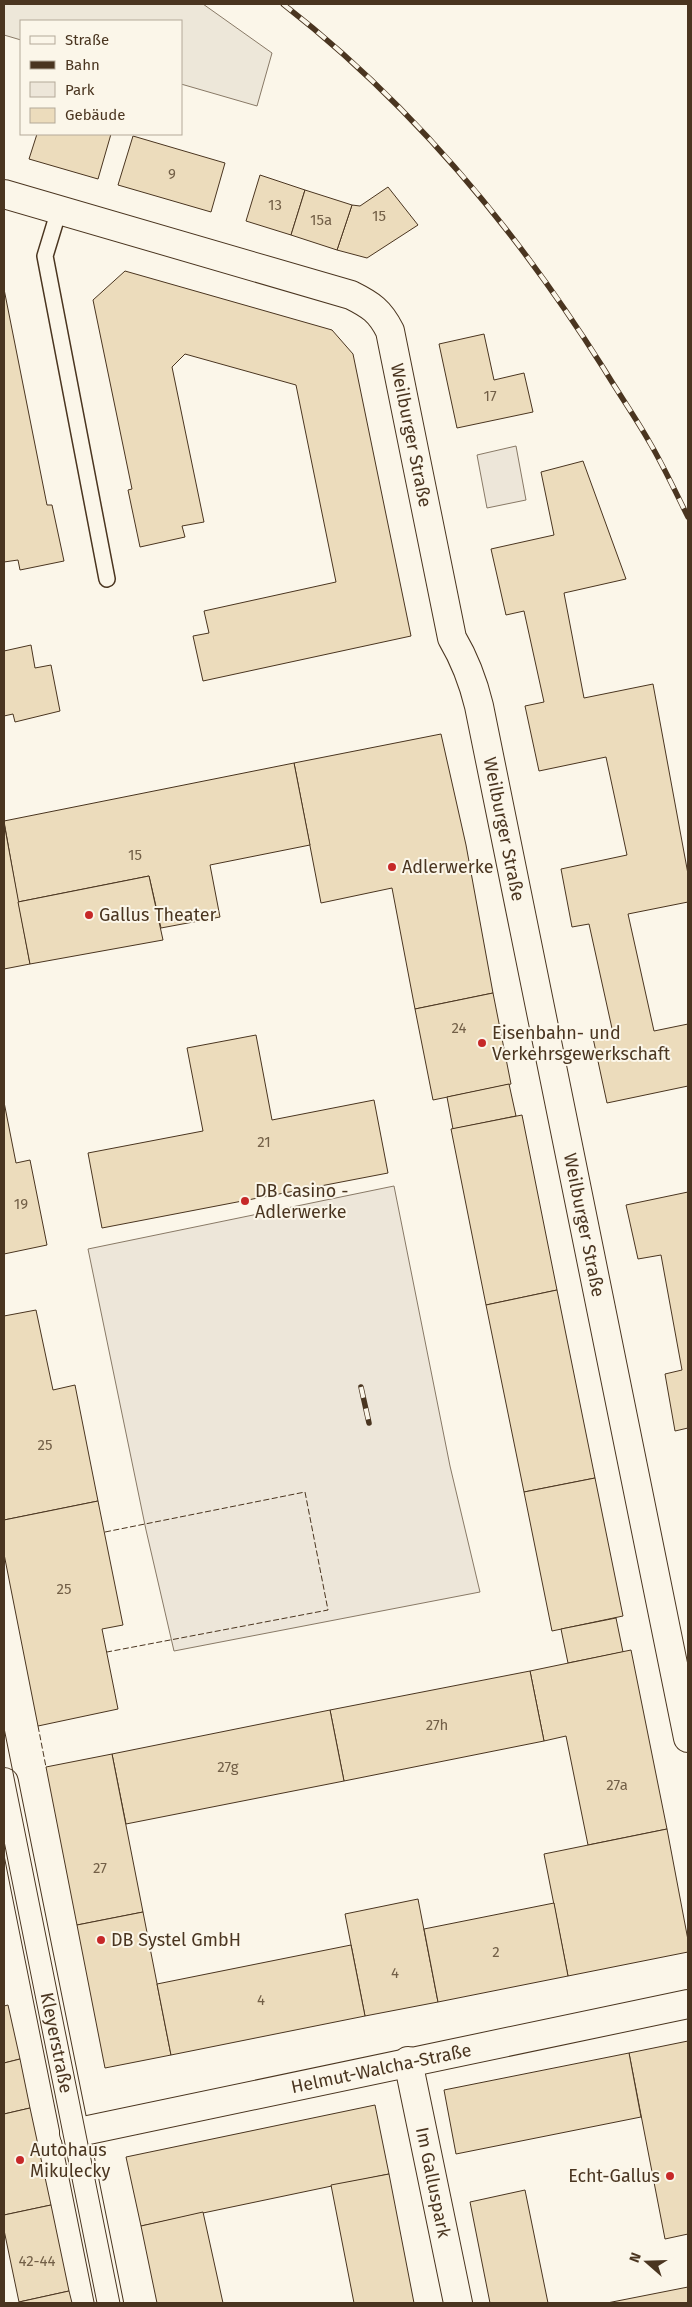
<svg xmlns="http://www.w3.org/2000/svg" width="692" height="2307" font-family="'Fira Sans',sans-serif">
  <rect width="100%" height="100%" fill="#fbf6e9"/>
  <!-- green -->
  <g fill="#ede6d9" stroke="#887966">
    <path d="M 516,446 L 526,500 L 487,508 L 477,455 Z"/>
    <path d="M 394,1186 L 450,1466 L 480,1592 L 174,1651 L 146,1530 L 88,1249 Z"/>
  </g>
  <!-- parking -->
  <path fill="#ede7d9" stroke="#887966" d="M 4,4 L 203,4 L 272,53 L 257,106 L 181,84 L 181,21 L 21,21 L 21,40 L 4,35 Z"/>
  <!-- building -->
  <g fill="#ecdcbc" stroke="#4a3520">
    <path d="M 37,134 L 111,134 L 98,179 L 29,159 Z"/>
    <path d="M 133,136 L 225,163 L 211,212 L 118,185 Z"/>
    <path d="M 260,175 L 305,190 L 291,235 L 246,221 Z"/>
    <path d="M 388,187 L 418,225 L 367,258 L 337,250 L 352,205 L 360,206 Z"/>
    <path d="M 305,190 L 352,205 L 337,250 L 291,235 Z"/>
    <path d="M 125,271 L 332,330 L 353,354 L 411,636 L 203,681 L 193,636 L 209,633 L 204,611 L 336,582 L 296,385 L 185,354 L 172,367 L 204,522 L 182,526 L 185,537 L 140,547 L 128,490 L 132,489 L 93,300 Z"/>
    <path d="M 4,289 L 47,505 L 52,505 L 64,561 L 20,570 L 18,560 L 4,562 Z"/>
    <path d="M 484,334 L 494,380 L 524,373 L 533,412 L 457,428 L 439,344 Z"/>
    <path d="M 583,461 L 626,579 L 564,593 L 584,698 L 653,684 L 688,874 L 688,902 L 628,914 L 654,1031 L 688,1024 L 688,1086 L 607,1103 L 593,1038 L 613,1033 L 589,924 L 572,927 L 561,869 L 627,855 L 606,757 L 539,771 L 525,706 L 544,702 L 524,611 L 506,615 L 491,549 L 554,535 L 541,472 Z"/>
    <path d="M 31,645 L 35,668 L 51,665 L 60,711 L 15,722 L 13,714 L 4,716 L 4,651 Z"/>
    <path d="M 441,734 L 466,845 L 493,993 L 415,1009 L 392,888 L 321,903 L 294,763 Z"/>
    <path d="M 294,763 L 310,845 L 210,865 L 220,917 L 161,928 L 149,876 L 18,902 L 4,821 Z"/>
    <path d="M 4,823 L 30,964 L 4,969 Z"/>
    <path d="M 149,876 L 163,940 L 30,964 L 18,902 Z"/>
    <path d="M 493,993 L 511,1084 L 433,1100 L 415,1009 Z"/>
    <path d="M 256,1035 L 272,1120 L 374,1100 L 388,1173 L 102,1228 L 88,1153 L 203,1131 L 187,1048 Z"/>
    <path d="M 509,1084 L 516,1116 L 453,1129 L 447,1097 Z"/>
    <path d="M 4,1102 L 16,1163 L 30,1160 L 47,1245 L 4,1254 Z"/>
    <path d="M 522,1115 L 557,1290 L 486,1305 L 451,1129 Z"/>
    <path d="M 688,1192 L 688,1428 L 675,1431 L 665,1374 L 682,1370 L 661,1255 L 638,1259 L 626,1205 Z"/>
    <path d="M 557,1290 L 595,1478 L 524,1492 L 486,1305 Z"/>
    <path d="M 36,1310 L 53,1390 L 75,1385 L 98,1501 L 4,1520 L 4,1316 Z"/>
    <path d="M 595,1478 L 623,1616 L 552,1631 L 524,1492 Z"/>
    <path d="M 98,1501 L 123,1625 L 102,1629 L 118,1709 L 38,1726 L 4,1554 L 4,1520 Z"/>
    <path d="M 616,1618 L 623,1652 L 568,1663 L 561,1629 Z"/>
    <path d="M 631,1650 L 667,1829 L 588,1845 L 566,1736 L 544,1741 L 530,1671 Z"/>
    <path d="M 530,1671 L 544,1741 L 344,1781 L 330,1710 Z"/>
    <path d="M 330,1710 L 344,1781 L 126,1824 L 112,1754 Z"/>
    <path d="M 112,1754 L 143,1912 L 77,1925 L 46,1767 Z"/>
    <path d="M 667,1829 L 688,1940 L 688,1952 L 568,1976 L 544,1854 Z"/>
    <path d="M 418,1899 L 438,2002 L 365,2016 L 345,1914 Z"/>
    <path d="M 554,1903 L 568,1976 L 438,2002 L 424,1929 Z"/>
    <path d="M 143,1912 L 171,2055 L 105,2068 L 77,1925 Z"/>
    <path d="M 351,1945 L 365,2016 L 171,2055 L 157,1984 Z"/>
    <path d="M 8,2005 L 20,2059 L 4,2063 L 4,2006 Z"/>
    <path d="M 688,2041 L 688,2234 L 665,2239 L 629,2053 Z"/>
    <path d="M 629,2053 L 641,2117 L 456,2154 L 444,2090 Z"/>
    <path d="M 20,2059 L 30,2108 L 4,2114 L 4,2063 Z"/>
    <path d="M 375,2105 L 389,2174 L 141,2226 L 126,2157 Z"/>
    <path d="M 30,2108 L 51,2205 L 4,2215 L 4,2114 Z"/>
    <path d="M 389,2174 L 414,2303 L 354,2303 L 331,2185 Z"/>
    <path d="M 525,2190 L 548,2303 L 490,2303 L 470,2202 Z"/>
    <path d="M 51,2205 L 69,2291 L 19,2302 L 4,2230 L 4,2215 Z"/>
    <path d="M 203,2212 L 223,2303 L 157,2303 L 141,2226 Z"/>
    <path d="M 688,2287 L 688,2303 L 607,2303 Z"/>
    <path d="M 69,2291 L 72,2303 L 19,2303 L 19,2302 Z"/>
  </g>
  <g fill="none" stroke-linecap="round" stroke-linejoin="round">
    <defs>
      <path id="lane" d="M 59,210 L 45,256 L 107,579"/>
      <g id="street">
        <path id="s1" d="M 4,194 L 351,295 C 371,305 380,311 390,331 L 452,638 C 465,660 473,681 479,706 L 688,1738"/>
        <path id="s2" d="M 408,2061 L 458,2303"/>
        <path id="s3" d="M 74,2133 L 688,2004"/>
      </g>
      <g id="secondary">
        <path id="s4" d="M 4,1782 L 109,2303"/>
      </g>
    </defs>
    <!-- lane casing -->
    <use href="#lane" stroke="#4a3520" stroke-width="18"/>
    <!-- street casing -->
    <use href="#street" stroke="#4a3520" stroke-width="30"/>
    <!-- secondary casing -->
    <use href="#secondary" stroke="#4a3520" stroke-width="30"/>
    <!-- lane -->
    <use href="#lane" stroke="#fbf6e9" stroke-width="15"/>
    <!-- street -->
    <use href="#street" stroke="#fbf6e9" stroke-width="28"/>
    <!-- secondary -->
    <use href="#secondary" stroke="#fbf6e9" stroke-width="28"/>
    <!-- tram -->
    <g stroke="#4a3520" stroke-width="1">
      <path d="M 4,1728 L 120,2303"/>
      <path d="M 4,1841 L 97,2303"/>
    </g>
    <defs>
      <g id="rail">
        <path d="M 283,4 C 413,105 517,231 604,369 C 619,394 636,418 650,443 C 664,467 676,493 688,517"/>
        <path d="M 361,1387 L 369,1423"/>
      </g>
    </defs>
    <!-- rail casing -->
    <use href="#rail" stroke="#4a3520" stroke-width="5.5"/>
    <!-- rail -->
    <use href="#rail" stroke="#fbf6e9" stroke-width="4" stroke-dasharray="11" stroke-linecap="butt"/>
    <!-- fence -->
    <g stroke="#4a3520" stroke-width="1" stroke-dasharray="6 2.5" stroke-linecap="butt">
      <path d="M 105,1532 L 305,1492 L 328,1610 L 107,1652"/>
      <path d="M 38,1726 L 46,1767"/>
    </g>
  </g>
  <!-- markers -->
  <g fill="#c62828" stroke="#fbf6e9" stroke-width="2">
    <circle cx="392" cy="867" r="5"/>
    <circle cx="89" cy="915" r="5"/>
    <circle cx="482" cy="1043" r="5"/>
    <circle cx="245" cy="1201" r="5"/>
    <circle cx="101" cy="1940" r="5"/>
    <circle cx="20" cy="2160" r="5"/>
    <circle cx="670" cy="2176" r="5"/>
  </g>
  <g text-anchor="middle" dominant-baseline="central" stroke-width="4" stroke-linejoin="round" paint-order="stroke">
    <!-- number labels -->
    <g font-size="15" fill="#725f47">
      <text x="172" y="174">9</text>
      <text x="275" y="205">13</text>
      <text x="379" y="216">15</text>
      <text x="321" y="220">15a</text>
      <text x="490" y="396">17</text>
      <text x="135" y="855">15</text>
      <text x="459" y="1028">24</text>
      <text x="264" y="1142">21</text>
      <text x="21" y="1204">19</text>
      <text x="45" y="1445">25</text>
      <text x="64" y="1589">25</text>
      <text x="437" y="1725">27h</text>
      <text x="228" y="1767">27g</text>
      <text x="617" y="1785">27a</text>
      <text x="100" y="1868">27</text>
      <text x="496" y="1952">2</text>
      <text x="395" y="1973">4</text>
      <text x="261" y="2000">4</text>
      <text x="37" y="2261">42-44</text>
    </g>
    <!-- street labels -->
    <g font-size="18" fill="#4a3520" stroke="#fbf6e9">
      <text stroke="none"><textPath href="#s1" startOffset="522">Weilburger Straße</textPath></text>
      <text stroke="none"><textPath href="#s1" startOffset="928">Weilburger Straße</textPath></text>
      <text stroke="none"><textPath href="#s1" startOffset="1332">Weilburger Straße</textPath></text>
      <text stroke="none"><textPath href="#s4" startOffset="266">Kleyerstraße</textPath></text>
      <text stroke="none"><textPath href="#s3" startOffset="314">Helmut-Walcha-Straße</textPath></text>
      <text stroke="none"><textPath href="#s2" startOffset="124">Im Galluspark</textPath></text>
    </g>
    <!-- poi labels -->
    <g font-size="18" fill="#4a3520" stroke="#fbf6e9" text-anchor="start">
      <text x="402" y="867">Adlerwerke</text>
      <text x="99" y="915">Gallus Theater</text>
      <text x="492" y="1033">Eisenbahn- und<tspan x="492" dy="21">Verkehrsgewerkschaft</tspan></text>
      <text x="255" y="1191">DB Casino -<tspan x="255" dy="21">Adlerwerke</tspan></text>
      <text x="111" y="1940">DB Systel GmbH</text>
      <text x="30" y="2150">Autohaus<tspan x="30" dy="21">Mikulecky</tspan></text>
      <text x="660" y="2176" text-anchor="end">Echt-Gallus</text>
    </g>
  </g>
  <!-- border -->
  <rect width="692" height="2307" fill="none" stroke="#4a3520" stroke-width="10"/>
  <!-- legend -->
  <rect x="20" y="20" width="162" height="115" fill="#fbf6e9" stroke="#b4a999"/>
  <rect x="30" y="36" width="25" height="8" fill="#fbf6e9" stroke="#b4a999"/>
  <text x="65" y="45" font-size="15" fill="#4a3520">Straße</text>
  <rect x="30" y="61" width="25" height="8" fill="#4a3520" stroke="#b4a999"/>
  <text x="65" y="70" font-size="15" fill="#4a3520">Bahn</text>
  <rect x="30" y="82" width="25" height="15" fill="#ede6d9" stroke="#b4a999"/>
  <text x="65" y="95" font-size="15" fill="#4a3520">Park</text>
  <rect x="30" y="108" width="25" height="15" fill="#ecdcbc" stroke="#b4a999"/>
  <text x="65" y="120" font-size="15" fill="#4a3520">Gebäude</text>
  <!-- north arrow -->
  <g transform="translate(647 2262) rotate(290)" stroke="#fbf6e9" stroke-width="4" paint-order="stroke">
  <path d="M0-4L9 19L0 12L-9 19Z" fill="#4a3520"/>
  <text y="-8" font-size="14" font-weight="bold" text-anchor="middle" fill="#4a3520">N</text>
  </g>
</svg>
